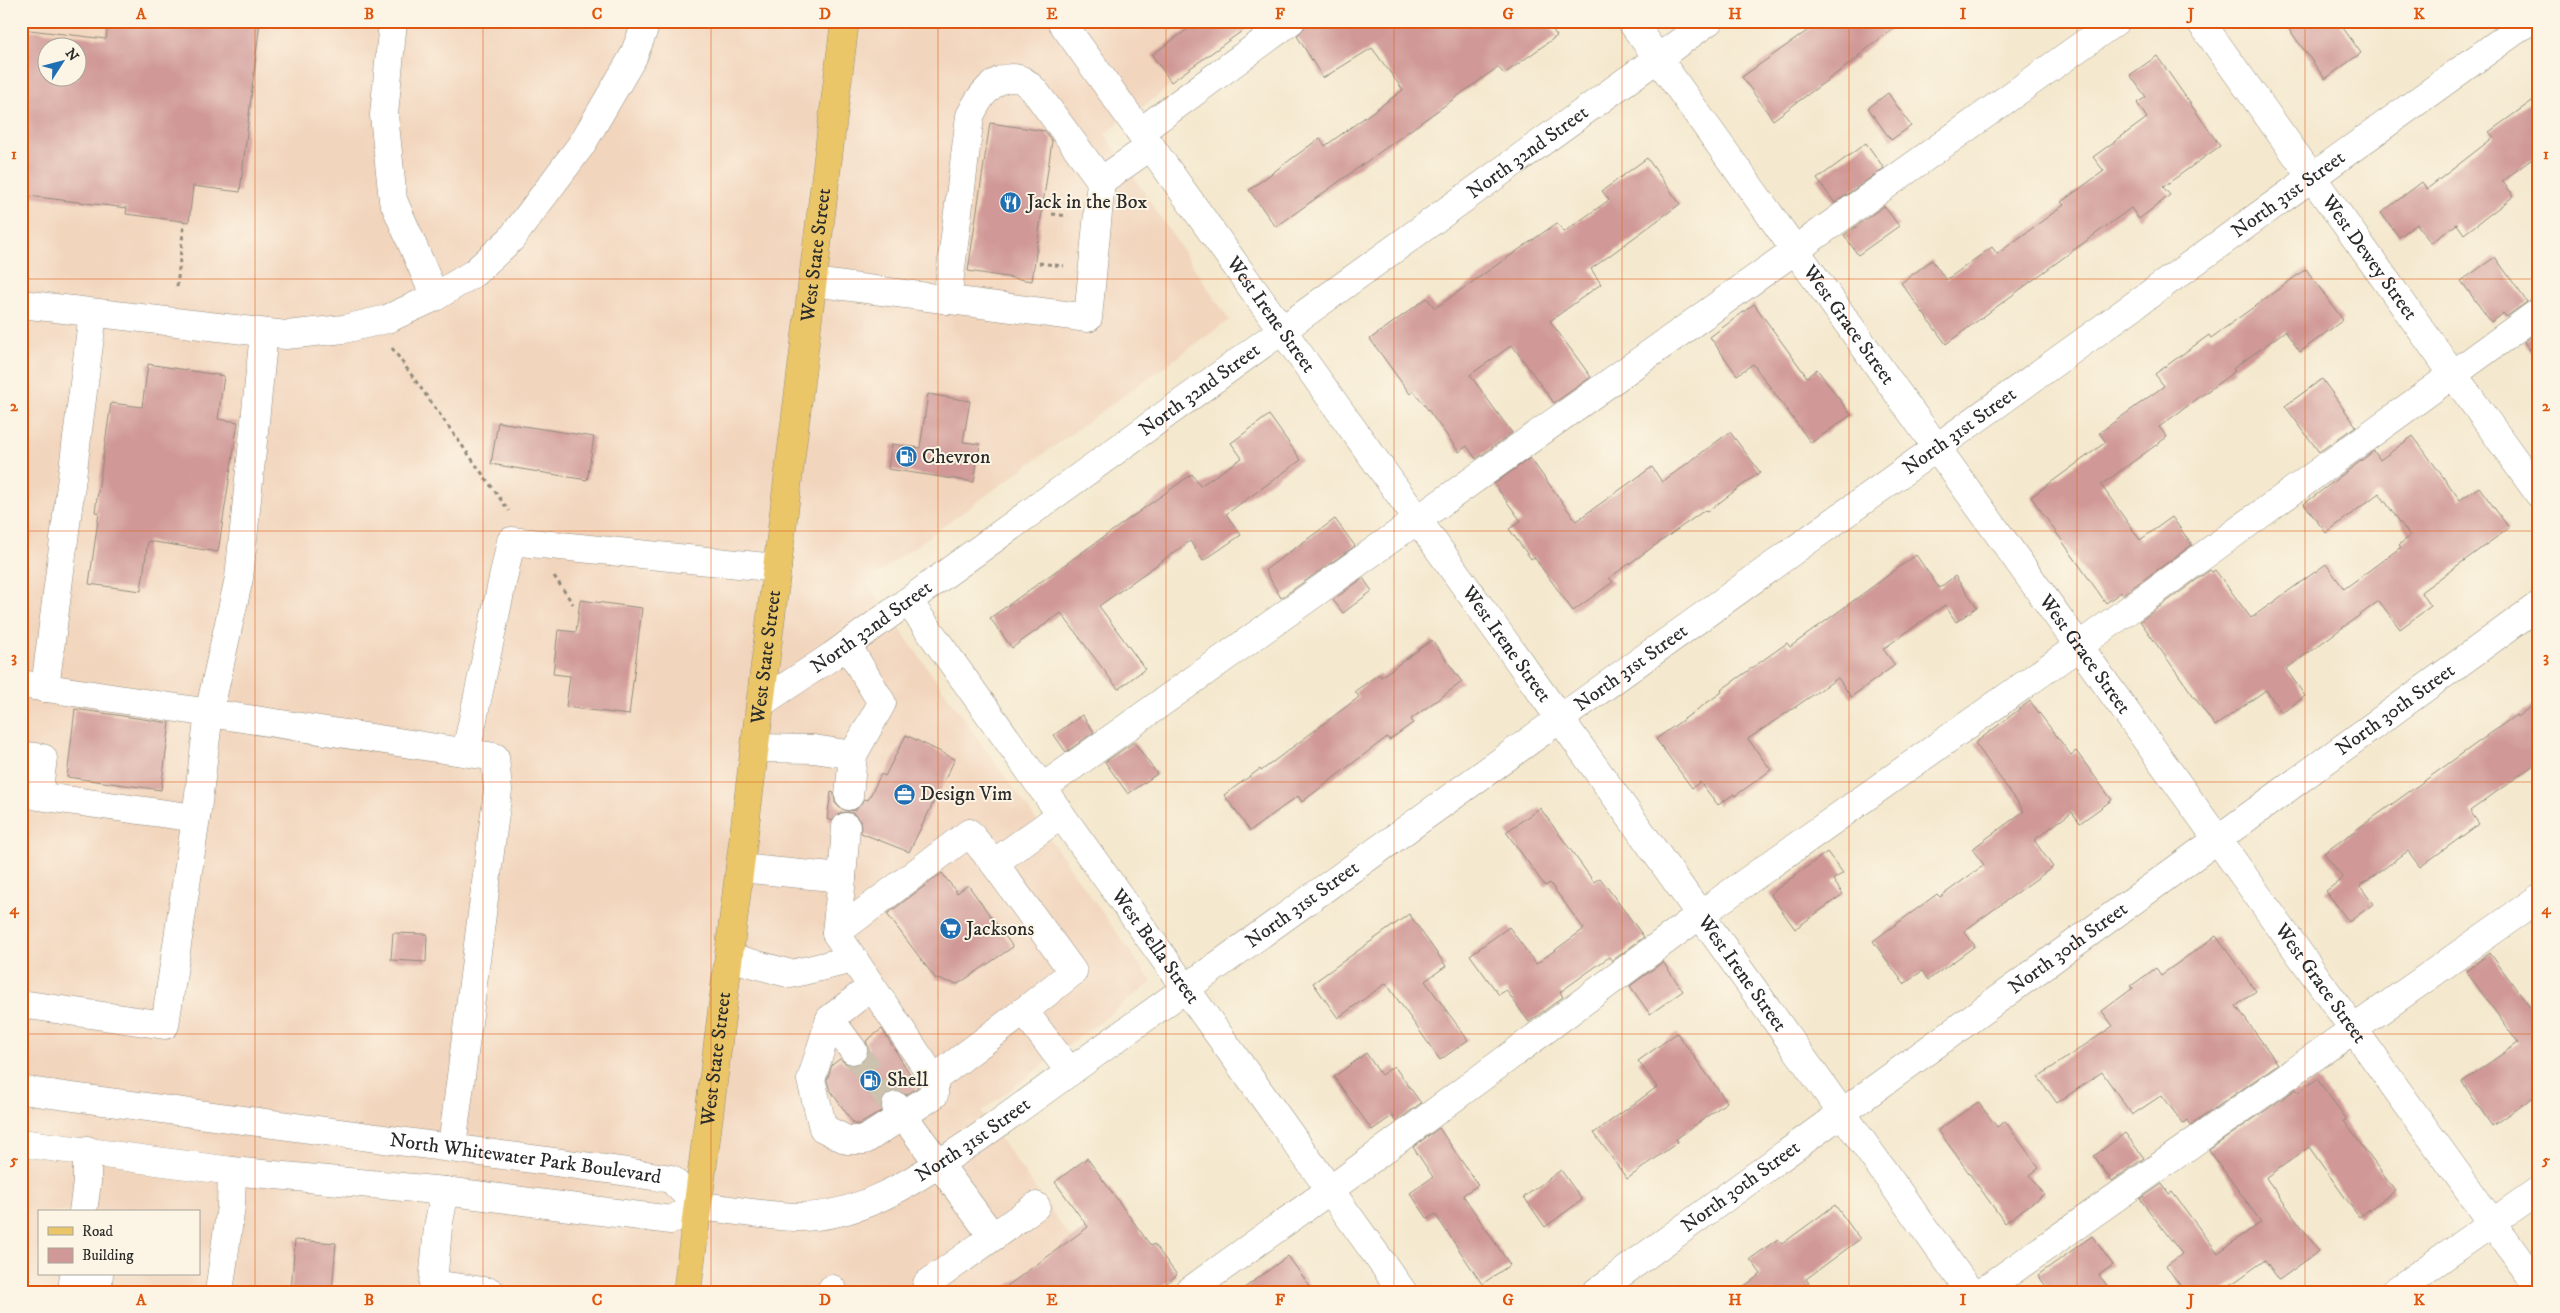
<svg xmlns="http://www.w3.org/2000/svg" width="2560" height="1313" font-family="'IM FELL DW Pica',serif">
  <rect width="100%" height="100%" fill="#fcf5e5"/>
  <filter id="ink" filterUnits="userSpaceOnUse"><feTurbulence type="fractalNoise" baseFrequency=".02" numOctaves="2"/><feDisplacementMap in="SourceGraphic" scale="10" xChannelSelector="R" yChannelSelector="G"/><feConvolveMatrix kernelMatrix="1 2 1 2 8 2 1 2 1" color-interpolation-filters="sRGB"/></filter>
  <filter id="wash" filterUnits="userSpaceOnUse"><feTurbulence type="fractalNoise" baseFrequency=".0096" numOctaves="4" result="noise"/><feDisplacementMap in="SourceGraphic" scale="20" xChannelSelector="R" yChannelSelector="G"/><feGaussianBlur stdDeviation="1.12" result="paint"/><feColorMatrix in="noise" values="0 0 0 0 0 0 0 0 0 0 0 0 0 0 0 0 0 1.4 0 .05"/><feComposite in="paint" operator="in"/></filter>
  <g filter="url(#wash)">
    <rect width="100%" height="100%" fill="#f4e8ce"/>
    <!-- built -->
    <path fill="#f2d5bd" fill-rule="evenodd" d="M 21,21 L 1260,21 L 1105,134 L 1229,320 L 866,582 L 1152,982 L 981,1112 L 1109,1292 L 21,1292 ZM 48,48 L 78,48 L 78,78 L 48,78 ZM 39,1212 L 199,1212 L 199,1274 L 39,1274 Z"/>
    <g id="blocks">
      <!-- building -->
      <g fill="#d09997" fill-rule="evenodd">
        <path d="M 108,21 L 260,21 L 240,192 L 193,186 L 189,222 L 126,214 L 127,208 L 21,195 L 21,29 L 106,39 ZM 48,48 L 78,48 L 78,78 L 48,78 Z"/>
        <path d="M 1199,21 L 1256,21 L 1171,82 L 1152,55 Z"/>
        <path d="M 1309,21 L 1546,21 L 1557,36 L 1504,74 L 1498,67 L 1276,227 L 1249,190 L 1320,138 L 1325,146 L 1403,90 L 1372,48 L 1323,78 L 1297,36 Z"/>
        <path d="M 1821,21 L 1902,21 L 1858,56 L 1859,57 L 1773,120 L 1742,77 Z"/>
        <path d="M 2283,21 L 2338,21 L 2361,53 L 2325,79 Z"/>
        <path d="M 2157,56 L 2220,146 L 2163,187 L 2170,195 L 2139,219 L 2131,208 L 1946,344 L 1901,283 L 1932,260 L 1946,280 L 1992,247 L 1997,254 L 2064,205 L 2061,202 L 2104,171 L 2093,157 L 2147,118 L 2137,103 L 2146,97 L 2130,75 Z"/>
        <path d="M 1888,93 L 1911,126 L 1891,140 L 1868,108 Z"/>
        <path d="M 2539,96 L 2539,154 L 2502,181 L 2514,196 L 2464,234 L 2457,224 L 2431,243 L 2417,224 L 2399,237 L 2381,213 L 2422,182 L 2427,189 L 2494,137 L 2489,132 Z"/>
        <path d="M 990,123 L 1045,131 L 1052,141 L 1032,281 L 968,271 Z"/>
        <path d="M 1866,143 L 1884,168 L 1835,203 L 1817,179 Z"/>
        <path d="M 1647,158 L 1680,204 L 1591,269 L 1601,284 L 1550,321 L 1591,377 L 1554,403 L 1512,345 L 1470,375 L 1512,433 L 1476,459 L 1467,446 L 1459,452 L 1414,391 L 1410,394 L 1370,339 L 1427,298 L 1435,308 L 1557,223 L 1564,232 L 1609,200 L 1602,191 Z"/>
        <path d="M 1884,206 L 1899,226 L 1858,255 L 1844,235 Z"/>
        <path d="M 2495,257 L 2527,302 L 2506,317 L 2503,313 L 2491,322 L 2461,281 Z"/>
        <path d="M 2306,269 L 2343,320 L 2300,352 L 2285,331 L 2233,369 L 2235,371 L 2159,427 L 2167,437 L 2101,485 L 2140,540 L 2172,517 L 2192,545 L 2122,595 L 2121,592 L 2106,603 L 2031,497 L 2106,442 L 2099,433 L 2164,386 L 2155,374 L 2209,335 L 2211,338 Z"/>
        <path d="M 1754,304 L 1807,377 L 1817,369 L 1851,415 L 1811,443 L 1753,364 L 1737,375 L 1710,337 Z"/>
        <path d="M 2539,331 L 2539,362 L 2524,342 Z"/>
        <path d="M 148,364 L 224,376 L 218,419 L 238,422 L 218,552 L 148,541 L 141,591 L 89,584 L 99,513 L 95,512 L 111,403 L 142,407 Z"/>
        <path d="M 2322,379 L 2356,426 L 2319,452 L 2285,406 Z"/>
        <path d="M 928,394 L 970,401 L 963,442 L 980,444 L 974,482 L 888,469 L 892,444 L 920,448 Z"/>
        <path d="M 1269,415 L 1301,460 L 1226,514 L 1241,535 L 1203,561 L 1190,541 L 1099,606 L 1145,669 L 1118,689 L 1061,613 L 1012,648 L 990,618 L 1192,474 L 1200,486 L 1242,458 L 1231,443 Z"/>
        <path d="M 498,422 L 594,437 L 587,480 L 491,464 Z"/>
        <path d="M 1730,432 L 1760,472 L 1707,512 L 1705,510 L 1609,578 L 1613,582 L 1573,611 L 1534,557 L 1531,559 L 1509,529 L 1521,521 L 1494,484 L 1530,458 L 1576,521 L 1652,467 L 1662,482 Z"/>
        <path d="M 2413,436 L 2460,500 L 2479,487 L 2509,528 L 2421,592 L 2431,606 L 2400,629 L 2379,601 L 2286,669 L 2305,696 L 2282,713 L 2266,690 L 2215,726 L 2140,621 L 2210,570 L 2212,572 L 2215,570 L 2251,618 L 2326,564 L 2344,589 L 2401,547 L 2399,545 L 2410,536 L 2379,493 L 2326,533 L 2304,504 L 2374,451 L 2380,460 Z"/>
        <path d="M 1335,519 L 1355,546 L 1281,598 L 1265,570 Z"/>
        <path d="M 1916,555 L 1939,588 L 1955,576 L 1977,607 L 1956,622 L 1945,605 L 1883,649 L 1895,665 L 1851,697 L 1838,678 L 1748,739 L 1771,770 L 1735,796 L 1734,794 L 1718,805 L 1700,782 L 1692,788 L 1656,739 L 1722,692 L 1721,690 L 1787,643 L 1790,647 Z"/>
        <path d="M 1363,578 L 1372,591 L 1343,613 L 1333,600 Z"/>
        <path d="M 580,600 L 642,608 L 629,715 L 566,707 L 570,676 L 553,674 L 558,630 L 576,632 Z"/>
        <path d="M 1432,640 L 1462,682 L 1411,719 L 1413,723 L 1389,740 L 1387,737 L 1302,802 L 1298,796 L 1250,831 L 1224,795 L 1260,769 L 1261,771 L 1359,697 L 1355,691 L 1379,674 L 1381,677 Z"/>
        <path d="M 2030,701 L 2071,755 L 2076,751 L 2112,800 L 2080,823 L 2072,812 L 2034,840 L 2053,867 L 1964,931 L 1975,946 L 1928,980 L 1922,971 L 1904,984 L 1873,941 L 1937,894 L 1940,897 L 1984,865 L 1972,849 L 2024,811 L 1975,743 Z"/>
        <path d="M 2539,701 L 2539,761 L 2470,811 L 2479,824 L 2420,867 L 2408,851 L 2360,886 L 2373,904 L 2349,922 L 2326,891 L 2343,878 L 2324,853 L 2516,715 L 2517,717 Z"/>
        <path d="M 75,709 L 170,723 L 161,790 L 67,777 Z"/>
        <path d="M 1082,715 L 1094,732 L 1066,752 L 1054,735 Z"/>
        <path d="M 906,735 L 955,759 L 909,852 L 861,833 L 860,821 L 854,814 L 848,812 L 840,813 L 832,821 L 827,819 L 831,792 L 834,793 L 835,803 L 840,808 L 847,811 L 856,810 L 864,799 L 868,800 L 881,774 L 885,776 Z"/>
        <path d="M 1134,742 L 1157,774 L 1128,794 L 1105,762 Z"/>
        <path d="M 1540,808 L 1594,882 L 1600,878 L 1644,937 L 1612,961 L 1609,957 L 1560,992 L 1563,997 L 1529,1022 L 1506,990 L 1499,995 L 1470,955 L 1509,927 L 1536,964 L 1584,929 L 1550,883 L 1545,886 L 1506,832 Z"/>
        <path d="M 1827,852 L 1843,873 L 1833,880 L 1843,894 L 1795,929 L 1770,894 Z"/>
        <path d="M 942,873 L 957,893 L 968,885 L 1013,947 L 958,984 L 936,979 L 887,914 Z"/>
        <path d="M 1409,914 L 1446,966 L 1425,981 L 1468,1040 L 1440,1060 L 1386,983 L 1338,1018 L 1313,983 Z"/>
        <path d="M 393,933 L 427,934 L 426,962 L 391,960 Z"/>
        <path d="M 2216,936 L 2256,991 L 2236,1006 L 2278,1064 L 2191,1125 L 2188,1120 L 2183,1124 L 2162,1095 L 2132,1115 L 2102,1072 L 2057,1103 L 2038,1077 L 2113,1026 L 2102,1011 L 2133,988 L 2131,986 L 2156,968 L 2161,975 Z"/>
        <path d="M 2490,953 L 2539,1020 L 2539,1093 L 2492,1126 L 2462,1082 L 2518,1043 L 2466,971 Z"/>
        <path d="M 1663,962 L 1683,991 L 1650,1014 L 1630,986 Z"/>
        <path d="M 882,1029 L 918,1087 L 906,1095 L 895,1090 L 887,1093 L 882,1100 L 882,1111 L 860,1124 L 854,1124 L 830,1090 L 827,1080 L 832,1065 L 840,1059 L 846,1064 L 854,1066 L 863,1062 L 867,1057 L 869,1049 L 866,1041 Z"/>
        <path d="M 1677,1033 L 1727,1102 L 1676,1139 L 1678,1142 L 1627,1179 L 1594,1133 L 1657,1087 L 1638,1061 Z"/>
        <path d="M 1366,1053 L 1381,1075 L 1394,1066 L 1421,1103 L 1396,1122 L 1392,1116 L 1372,1130 L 1334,1077 Z"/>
        <path d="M 2317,1079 L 2347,1120 L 2344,1121 L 2395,1191 L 2359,1217 L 2309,1147 L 2266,1178 L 2319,1251 L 2279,1280 L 2265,1260 L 2221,1292 L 2185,1292 L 2166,1266 L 2182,1254 L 2140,1199 L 2162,1184 L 2169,1194 L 2172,1192 L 2218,1253 L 2261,1222 L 2209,1150 L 2296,1089 L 2299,1092 Z"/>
        <path d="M 1978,1102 L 1997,1127 L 2005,1121 L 2039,1168 L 2030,1175 L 2044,1194 L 2005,1223 L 1938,1130 Z"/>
        <path d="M 1439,1128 L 1478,1185 L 1463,1195 L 1510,1265 L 1482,1284 L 1435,1214 L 1428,1219 L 1410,1193 L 1433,1177 L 1413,1147 Z"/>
        <path d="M 2125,1133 L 2144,1158 L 2112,1181 L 2094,1156 Z"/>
        <path d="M 1087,1158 L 1151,1246 L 1154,1244 L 1177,1275 L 1155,1292 L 999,1292 L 1088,1227 L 1055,1182 Z"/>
        <path d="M 1561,1170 L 1582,1200 L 1545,1227 L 1524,1197 Z"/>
        <path d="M 1835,1205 L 1860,1239 L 1806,1279 L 1815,1292 L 1736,1292 L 1761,1274 L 1750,1259 L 1778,1239 L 1782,1244 Z"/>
        <path d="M 2092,1236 L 2113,1265 L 2099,1275 L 2112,1292 L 2050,1292 L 2038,1275 Z"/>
        <path d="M 295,1240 L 336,1243 L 332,1292 L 291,1292 Z"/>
        <path d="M 1288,1256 L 1314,1292 L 1239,1292 Z"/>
      </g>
    </g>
  </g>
  <g filter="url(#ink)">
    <use href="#blocks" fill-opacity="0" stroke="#908a7c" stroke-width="1"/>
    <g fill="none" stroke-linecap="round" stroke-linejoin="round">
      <!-- minor-tunnel -->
      <path stroke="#ccc2ad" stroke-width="28" stroke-dasharray="28 14" stroke-linecap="butt" d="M 853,1050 L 896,1106"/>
      <defs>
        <g id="minor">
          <path d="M 393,21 L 384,115 L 393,200 L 435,297"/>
          <path id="s1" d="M 1061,21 L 1970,1292"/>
          <path id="s2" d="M 1631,21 L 2539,1288"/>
          <path id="s3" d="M 2200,21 L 2539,494"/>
          <path d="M 1140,132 L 1291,21"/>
          <path d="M 813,282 L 1088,318 L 1101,181 L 1151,146"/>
          <path d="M 947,300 L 970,116 C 979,97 995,73 1019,79 C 1025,80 1030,87 1035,91 L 1101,181"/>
          <path d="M 21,304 L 286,335 L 344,329 L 387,319 L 435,297 L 474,273 L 511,239 L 582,144 L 633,57 L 647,21"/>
          <path id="s4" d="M 908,601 L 1403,1292"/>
          <path d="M 21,684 L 495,757 L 498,790 L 452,1146"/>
          <path d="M 45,688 L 93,313"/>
          <path id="s5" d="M 761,703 L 832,656 L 1709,21"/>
          <path d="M 755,748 L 814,749 L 853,755 L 882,703 L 847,645"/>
          <path d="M 466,752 L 511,541 L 777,568"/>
          <path d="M 21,755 L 43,758 L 38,796 L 196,818"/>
          <path d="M 1042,788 L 2116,21"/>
          <path d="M 849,796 L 853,755"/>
          <path d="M 994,863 L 1073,972 L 1024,1011"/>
          <path d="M 740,868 L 842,878 L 836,933 L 934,1079 L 1024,1011 L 1070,1072"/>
          <path d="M 842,878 L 846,827"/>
          <path d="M 836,933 L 969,833 L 994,863 L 1061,815"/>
          <path d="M 729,957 L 791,974 L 854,959"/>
          <path d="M 871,987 L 830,1019 L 811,1080 L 823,1128 L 847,1140 L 865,1140 L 934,1095 L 934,1079"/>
          <path d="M 21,1004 L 165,1025 L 196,818 L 209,713 L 239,578 L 264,333"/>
          <path d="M 830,1019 L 853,1050"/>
          <path id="s6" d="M 21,1090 L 621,1171 L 671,1179 L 698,1206"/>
          <path d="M 896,1106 L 993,1237"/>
          <path d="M 21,1143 L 232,1171 L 445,1191 L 671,1220 L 698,1206"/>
          <path d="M 445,1191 L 438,1227 L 433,1284 L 491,1292"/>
          <path id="s7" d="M 698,1206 C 730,1209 764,1216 796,1217 C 866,1218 922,1174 978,1138 L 2529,21"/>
          <path d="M 83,1212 L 87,1182 L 87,1150"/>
          <path d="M 832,1289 L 834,1292"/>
          <path d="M 72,1292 L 74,1274"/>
          <path d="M 97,1292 L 99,1274"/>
          <path d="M 219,1292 L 231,1206 L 232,1171"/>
          <path d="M 933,1292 L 927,1284 L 1036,1206"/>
          <path d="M 1188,1292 L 1330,1190 L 1701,914 L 2079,646 L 2539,312"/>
          <path id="s8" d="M 1596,1292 L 2539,605"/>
          <path d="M 1982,1292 L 2539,898"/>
          <path d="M 2394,1292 L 2539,1190"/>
        </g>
        <g id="major">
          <path id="s9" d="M 687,1292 L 845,21"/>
        </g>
      </defs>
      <!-- minor casing -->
      <use href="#minor" stroke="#908a7c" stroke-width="29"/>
      <!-- major casing -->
      <use href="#major" stroke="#908a7c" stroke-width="29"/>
      <!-- path -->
      <g stroke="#908a7c" stroke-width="3" stroke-dasharray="4 4" stroke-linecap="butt">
        <path d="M 1052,214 L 1068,216"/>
        <path d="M 1039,263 L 1064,266"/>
        <path d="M 177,287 L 184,223"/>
        <path d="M 392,348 L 509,511"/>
        <path d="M 21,354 L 24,338"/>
        <path d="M 554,576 L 573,604"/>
      </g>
      <!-- minor -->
      <use href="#minor" stroke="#fff" stroke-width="28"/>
      <!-- major -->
      <use href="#major" stroke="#eac669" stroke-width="28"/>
    </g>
  </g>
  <!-- grid -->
  <path fill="none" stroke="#df570e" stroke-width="1" stroke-opacity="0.55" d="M 255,21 L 255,1292M 483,21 L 483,1292M 711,21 L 711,1292M 938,21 L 938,1292M 1166,21 L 1166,1292M 1394,21 L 1394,1292M 1622,21 L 1622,1292M 1849,21 L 1849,1292M 2077,21 L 2077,1292M 2305,21 L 2305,1292M 21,279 L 2539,279M 21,531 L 2539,531M 21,782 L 2539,782M 21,1034 L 2539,1034"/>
  <!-- icons -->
  <defs>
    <symbol id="restaurant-disc" viewBox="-11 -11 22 22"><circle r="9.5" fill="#1f6fb2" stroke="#fcf5e5"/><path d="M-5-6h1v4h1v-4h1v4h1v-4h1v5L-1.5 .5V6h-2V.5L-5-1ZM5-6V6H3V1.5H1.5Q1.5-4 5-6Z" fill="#fff"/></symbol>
    <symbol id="fuel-disc" viewBox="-11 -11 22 22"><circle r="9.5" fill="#1f6fb2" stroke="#fcf5e5"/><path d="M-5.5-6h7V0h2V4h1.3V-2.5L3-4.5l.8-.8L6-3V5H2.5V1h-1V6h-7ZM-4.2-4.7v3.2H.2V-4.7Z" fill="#fff"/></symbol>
    <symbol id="office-disc" viewBox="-11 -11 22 22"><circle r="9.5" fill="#1f6fb2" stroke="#fcf5e5"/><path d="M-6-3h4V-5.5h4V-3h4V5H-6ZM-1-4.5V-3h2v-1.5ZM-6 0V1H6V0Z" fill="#fff"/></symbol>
    <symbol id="supermarket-disc" viewBox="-11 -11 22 22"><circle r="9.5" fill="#1f6fb2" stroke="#fcf5e5"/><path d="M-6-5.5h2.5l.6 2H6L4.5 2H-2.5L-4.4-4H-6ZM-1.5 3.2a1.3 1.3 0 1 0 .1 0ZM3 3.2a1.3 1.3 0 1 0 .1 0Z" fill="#fff"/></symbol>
  </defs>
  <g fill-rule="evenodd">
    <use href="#restaurant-disc" x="998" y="190" width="25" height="25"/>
    <use href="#fuel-disc" x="894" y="444" width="25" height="25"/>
    <use href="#office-disc" x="892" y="782" width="25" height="25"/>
    <use href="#supermarket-disc" x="938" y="916" width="25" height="25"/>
    <use href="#fuel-disc" x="858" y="1068" width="25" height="25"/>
  </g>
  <g text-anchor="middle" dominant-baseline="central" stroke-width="4" stroke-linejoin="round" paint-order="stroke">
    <!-- street labels -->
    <g font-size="20" fill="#2b2b2b" stroke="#fcf5e5">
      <text stroke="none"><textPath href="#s5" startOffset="944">North 32nd Street</textPath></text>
      <text stroke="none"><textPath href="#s7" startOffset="1915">North 31st Street</textPath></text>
      <text stroke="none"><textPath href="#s9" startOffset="1045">West State Street</textPath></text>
      <text stroke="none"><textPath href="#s3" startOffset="291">West Dewey Street</textPath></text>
      <text stroke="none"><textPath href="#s1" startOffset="361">West Irene Street</textPath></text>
      <text stroke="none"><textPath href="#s2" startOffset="374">West Grace Street</textPath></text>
      <text stroke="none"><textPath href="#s5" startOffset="539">North 32nd Street</textPath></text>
      <text stroke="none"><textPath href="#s7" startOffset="1510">North 31st Street</textPath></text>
      <text stroke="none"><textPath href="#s5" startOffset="134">North 32nd Street</textPath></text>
      <text stroke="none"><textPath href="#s1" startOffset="766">West Irene Street</textPath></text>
      <text stroke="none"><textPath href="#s2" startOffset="779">West Grace Street</textPath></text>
      <text stroke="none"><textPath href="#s9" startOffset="640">West State Street</textPath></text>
      <text stroke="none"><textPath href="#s7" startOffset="1105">North 31st Street</textPath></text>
      <text stroke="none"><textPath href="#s8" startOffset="989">North 30th Street</textPath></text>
      <text stroke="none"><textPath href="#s7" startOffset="700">North 31st Street</textPath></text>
      <text stroke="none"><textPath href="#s4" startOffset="425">West Bella Street</textPath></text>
      <text stroke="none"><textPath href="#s8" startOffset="584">North 30th Street</textPath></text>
      <text stroke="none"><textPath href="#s1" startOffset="1171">West Irene Street</textPath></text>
      <text stroke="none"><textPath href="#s2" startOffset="1184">West Grace Street</textPath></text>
      <text stroke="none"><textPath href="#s9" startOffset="235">West State Street</textPath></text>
      <text stroke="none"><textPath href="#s7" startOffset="295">North 31st Street</textPath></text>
      <text stroke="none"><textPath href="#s6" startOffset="509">North Whitewater Park Boulevard</textPath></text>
      <text stroke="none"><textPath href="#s8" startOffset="179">North 30th Street</textPath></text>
    </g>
    <!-- poi labels -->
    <g font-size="20" fill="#2b2b2b" stroke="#fcf5e5" text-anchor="start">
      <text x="1027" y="202">Jack in the Box</text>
      <text x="922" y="457">Chevron</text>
      <text x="920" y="794">Design Vim</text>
      <text x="966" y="929">Jacksons</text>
      <text x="887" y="1080">Shell</text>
    </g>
  </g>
  <!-- margin -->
  <rect width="2560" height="1313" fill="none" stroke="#fcf5e5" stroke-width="55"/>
  <!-- legend -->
  <rect x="38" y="1210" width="162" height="65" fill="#fcf5e5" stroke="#a8a49b"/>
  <rect x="48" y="1227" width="25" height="8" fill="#eac669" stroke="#a8a49b"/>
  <text x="82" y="1236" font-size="15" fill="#2b2b2b">Road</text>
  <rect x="48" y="1248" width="25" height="15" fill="#d09997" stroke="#a8a49b"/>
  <text x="82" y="1260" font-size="15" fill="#2b2b2b">Building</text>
  <!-- north arrow -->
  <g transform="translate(62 62) rotate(54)"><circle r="24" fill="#fcf5e5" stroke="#a8a49b"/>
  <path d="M0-4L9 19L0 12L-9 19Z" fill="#1f6fb2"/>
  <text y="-8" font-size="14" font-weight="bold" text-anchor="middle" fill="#2b2b2b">N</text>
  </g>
  <rect x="28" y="28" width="2504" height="1258" fill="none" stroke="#df570e" stroke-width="2"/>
  <g font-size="16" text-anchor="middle" font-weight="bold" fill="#df570e">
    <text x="141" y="19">A</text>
    <text x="369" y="19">B</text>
    <text x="597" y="19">C</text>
    <text x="825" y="19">D</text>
    <text x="1052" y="19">E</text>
    <text x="1280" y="19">F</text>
    <text x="1508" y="19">G</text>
    <text x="1735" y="19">H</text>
    <text x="1963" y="19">I</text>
    <text x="2191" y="19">J</text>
    <text x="2419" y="19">K</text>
    <text x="14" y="159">1</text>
    <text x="2546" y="159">1</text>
    <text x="14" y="411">2</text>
    <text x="2546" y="411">2</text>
    <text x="14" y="662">3</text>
    <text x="2546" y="662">3</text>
    <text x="14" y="914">4</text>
    <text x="2546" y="914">4</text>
    <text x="14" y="1165">5</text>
    <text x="2546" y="1165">5</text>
    <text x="141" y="1305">A</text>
    <text x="369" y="1305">B</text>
    <text x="597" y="1305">C</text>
    <text x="825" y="1305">D</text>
    <text x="1052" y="1305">E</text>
    <text x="1280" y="1305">F</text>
    <text x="1508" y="1305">G</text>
    <text x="1735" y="1305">H</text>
    <text x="1963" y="1305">I</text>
    <text x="2191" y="1305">J</text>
    <text x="2419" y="1305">K</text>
  </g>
</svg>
